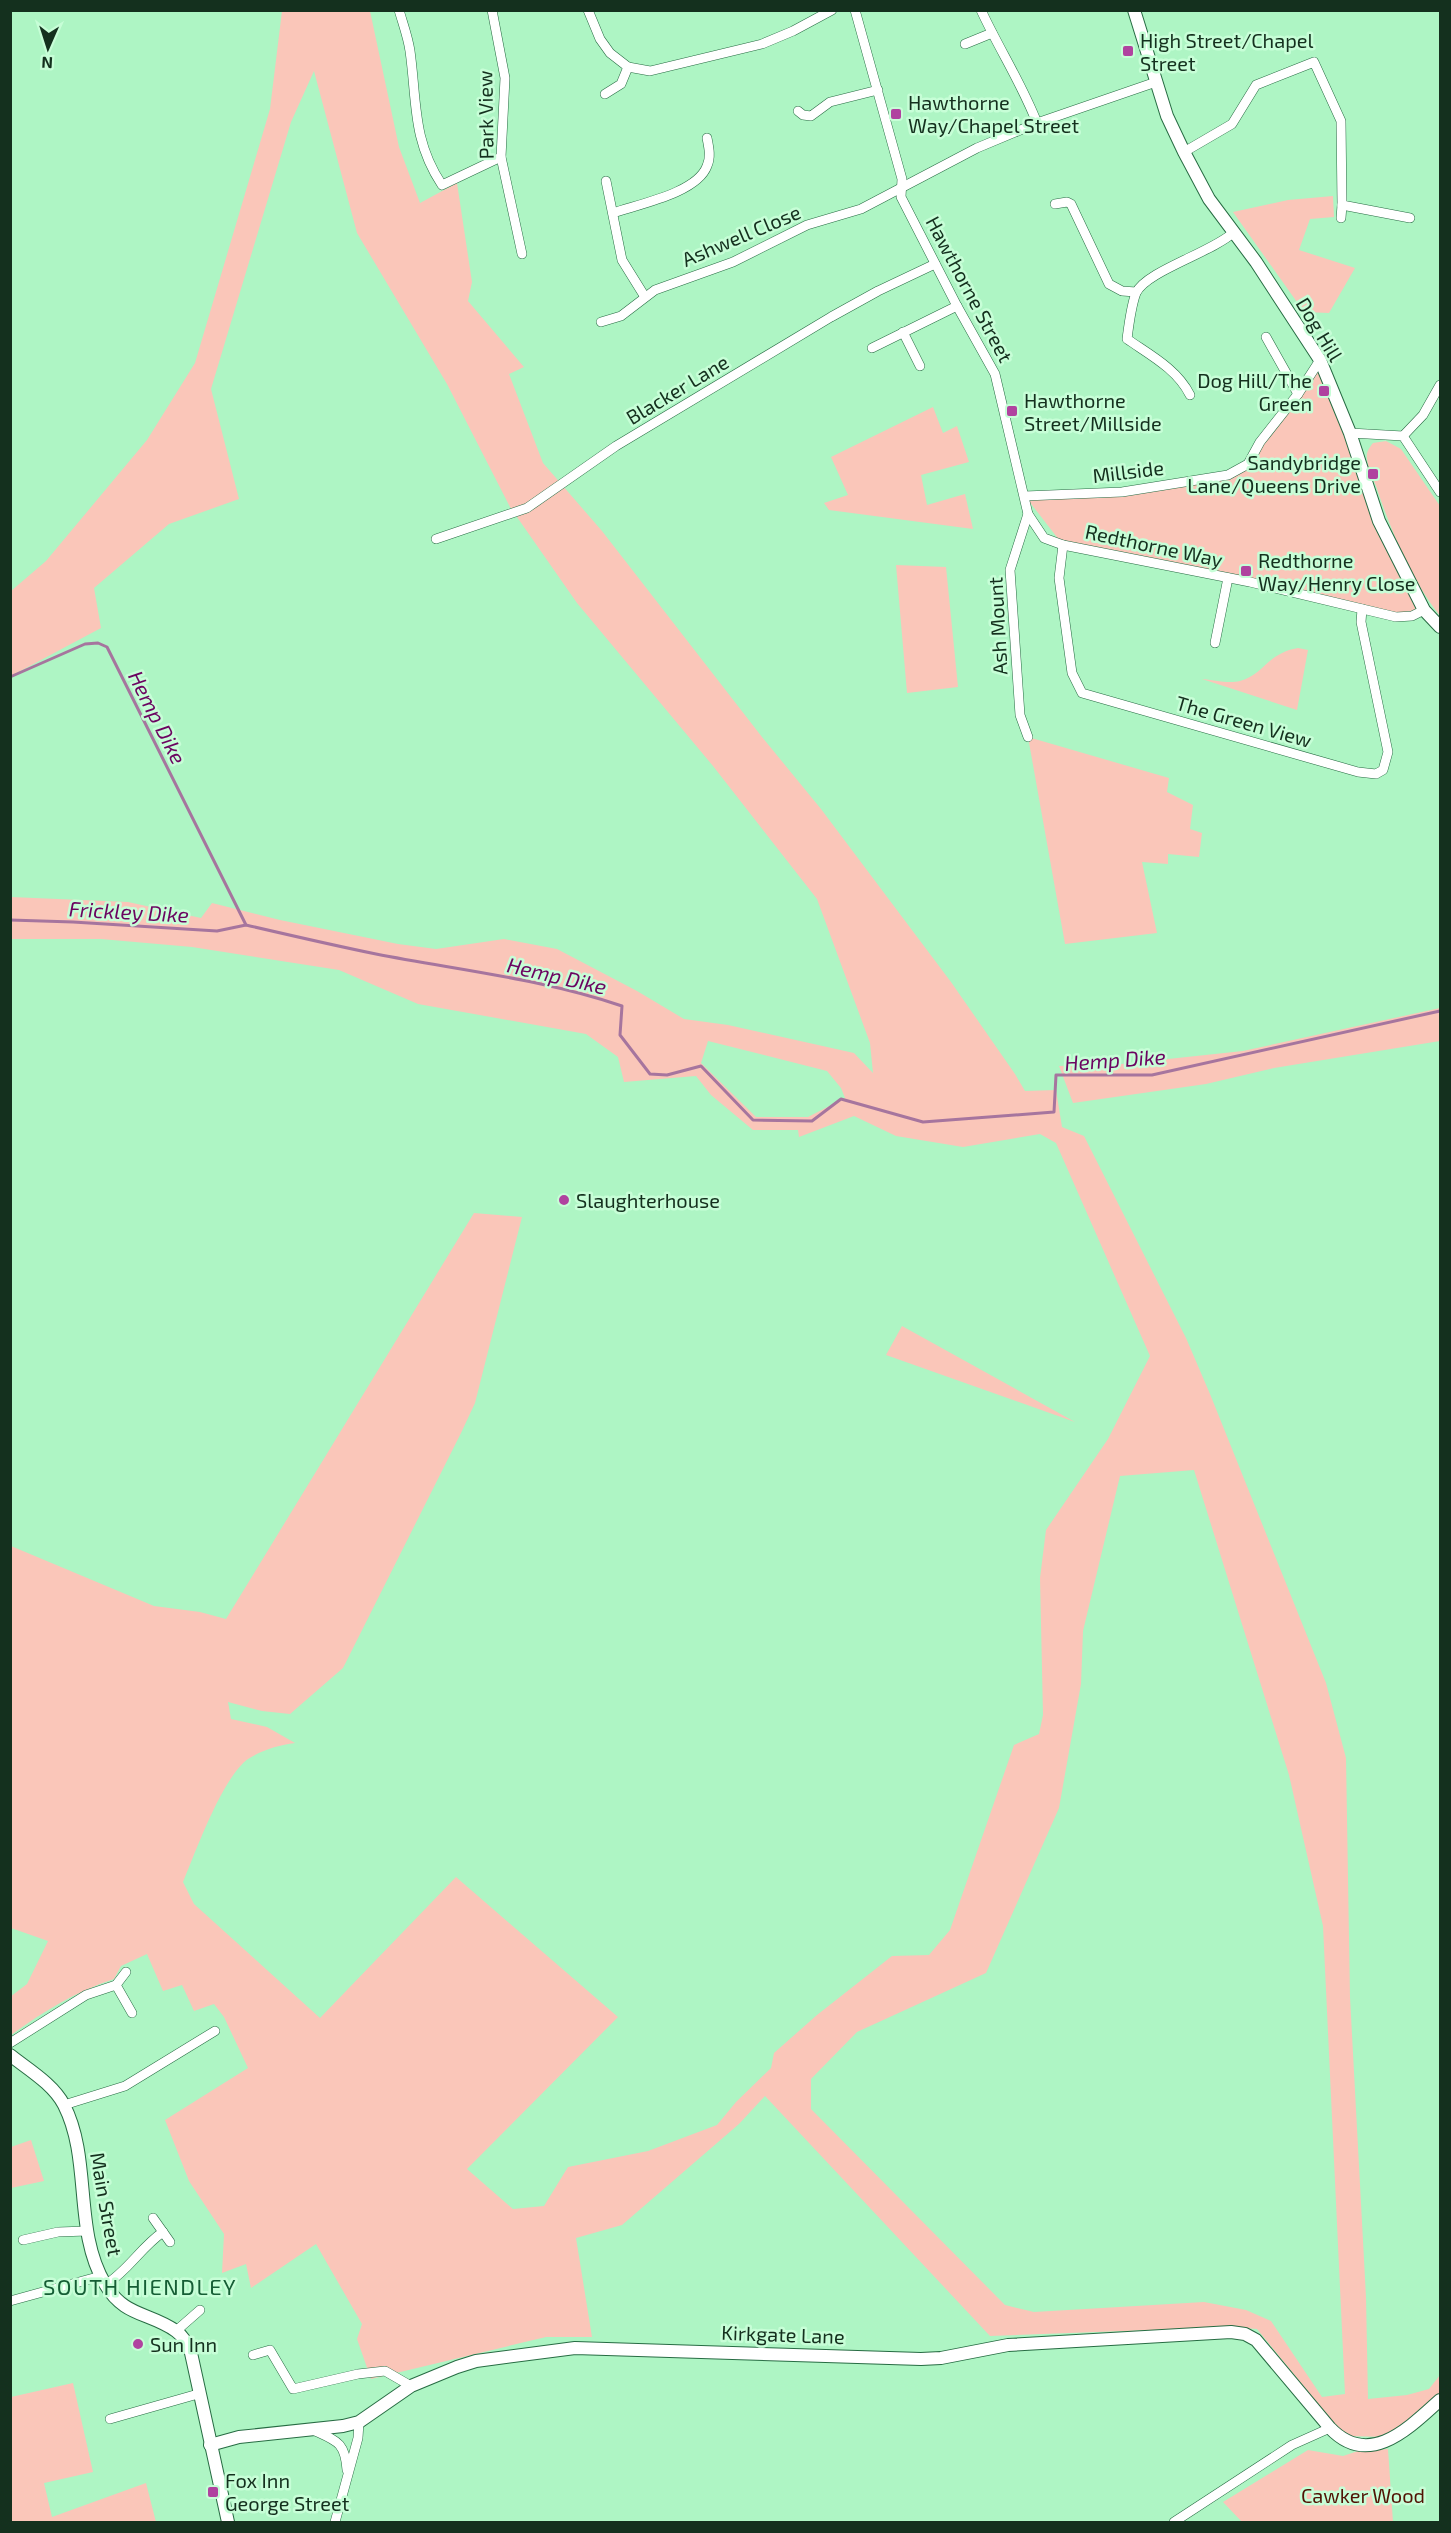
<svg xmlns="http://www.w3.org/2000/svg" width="1451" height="2533" font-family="'Exo 2',sans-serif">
  <rect width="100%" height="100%" fill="#aef5c4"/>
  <!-- green -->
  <g fill="#fac6b9" fill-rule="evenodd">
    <path d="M 282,11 L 370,11 L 399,147 L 420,203 L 457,183 L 472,282 L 468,301 L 524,367 L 509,374 L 543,463 L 602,531 L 762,737 L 821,809 L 951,982 L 1015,1074 L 1025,1091 L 1056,1090 L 1062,1127 L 1084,1136 L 1186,1338 L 1210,1394 L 1326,1683 L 1346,1758 L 1350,1997 L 1366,2297 L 1368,2399 L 1407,2395 L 1429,2389 L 1440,2375 L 1440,2393 L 1388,2437 L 1344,2436 L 1257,2329 L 1232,2327 L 990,2336 L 765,2096 L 739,2124 L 622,2225 L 576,2238 L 592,2337 L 546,2337 L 371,2379 L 357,2339 L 362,2324 L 316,2244 L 251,2288 L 246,2264 L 222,2273 L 224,2234 L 189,2181 L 165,2120 L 248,2068 L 224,2017 L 214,2004 L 194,2011 L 182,1985 L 163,1991 L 147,1954 L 121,1966 L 114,1979 C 75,1992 44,2011 11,2035 L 10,1997 L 27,1984 L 48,1941 L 11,1928 L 11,1546 L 154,1606 L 200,1612 L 226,1619 L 474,1213 L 522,1217 L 475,1403 L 461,1433 L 343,1668 L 290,1714 L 262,1711 L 228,1702 L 231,1719 L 267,1727 L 295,1743 C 279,1745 262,1750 248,1759 C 222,1778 196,1851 183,1882 L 194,1904 L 320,2018 L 456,1877 L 618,2017 L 467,2169 L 513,2209 L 544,2206 L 568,2167 L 648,2151 L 717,2125 L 736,2102 L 771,2068 L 774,2053 L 817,2015 L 892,1956 L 929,1955 L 950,1930 L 1014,1745 L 1039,1734 L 1043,1715 L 1040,1578 L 1046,1530 L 1108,1439 L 1150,1356 L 1056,1143 L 1040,1134 L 963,1147 L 896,1136 L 854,1116 L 799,1137 L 798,1130 L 753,1130 L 711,1095 L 696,1076 L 624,1082 L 618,1057 L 586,1034 L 418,1004 L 339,970 L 192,947 L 101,939 L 11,939 L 11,897 L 128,902 L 201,918 L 212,903 L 280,920 L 398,944 L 436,949 L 504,939 L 557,949 L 637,991 L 684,1019 L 728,1025 L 854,1053 L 873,1073 L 870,1043 L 817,899 L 713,766 L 577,603 L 510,507 L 447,384 L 357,233 L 314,71 L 291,122 L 211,389 L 239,499 L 169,524 L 94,588 L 101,628 L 11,676 L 11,591 L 46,561 L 147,440 L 195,363 L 270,109 ZM 708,1041 L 827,1071 L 841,1088 L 845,1098 L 808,1117 L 756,1117 L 701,1063 ZM 1194,1470 L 1289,1775 L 1323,1926 L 1345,2394 L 1322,2397 L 1271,2321 L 1246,2310 L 1204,2302 L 1034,2312 L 1005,2305 L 811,2109 L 811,2079 L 857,2032 L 986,1973 L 1059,1808 L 1081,1684 L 1083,1631 L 1120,1476 Z"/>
    <path d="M 1333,196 L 1334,217 L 1310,219 L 1299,250 L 1355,268 L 1329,313 L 1304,312 L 1233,212 L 1288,200 Z"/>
    <path d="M 1320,360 L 1379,521 L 1424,610 L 1412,616 L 1063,545 L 1025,496 L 1071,495 L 1241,470 Z"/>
    <path d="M 933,407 L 943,433 L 957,426 L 969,462 L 921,475 L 927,505 L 965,494 L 973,529 L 829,510 L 824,503 L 848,495 L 831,457 Z"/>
    <path d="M 1386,441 L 1401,449 L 1440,506 L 1440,616 C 1411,579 1391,531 1376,486 C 1373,478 1368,468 1367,459 C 1366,452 1369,448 1373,443 Z"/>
    <path d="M 896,565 L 946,567 L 958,687 L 907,693 Z"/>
    <path d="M 1298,648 L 1308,650 L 1297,710 L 1202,679 C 1213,680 1229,684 1240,681 C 1264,675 1267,653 1298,648 Z"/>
    <path d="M 1028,737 L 1169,778 L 1167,792 L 1193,805 L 1190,829 L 1202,833 L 1199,857 L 1168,854 L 1168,864 L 1142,862 L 1157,933 L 1065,944 Z"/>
    <path d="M 1440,1008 L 1440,1041 L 1274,1068 L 1206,1084 L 1073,1103 L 1059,1066 L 1121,1064 L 1243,1051 Z"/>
    <path d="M 902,1326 L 1075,1422 L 886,1355 Z"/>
    <path d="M 31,2140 L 44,2181 L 11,2188 L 11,2147 Z"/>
    <path d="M 73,2383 L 93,2472 L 44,2483 L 52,2517 L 146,2483 L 156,2522 L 11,2522 L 11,2397 Z"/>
    <path d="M 1388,2449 L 1393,2522 L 1242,2522 L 1223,2502 L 1308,2450 L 1343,2456 L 1358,2451 Z"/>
  </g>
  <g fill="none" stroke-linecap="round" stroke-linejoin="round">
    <!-- stream -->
    <g stroke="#a6759e" stroke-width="3">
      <path d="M 10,677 L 85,644 L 98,643 L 107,647 L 246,925 C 289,935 332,945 376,954 C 458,970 543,979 622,1006 L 620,1035 L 650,1074 L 667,1075 L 701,1066 L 753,1120 L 812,1121 L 841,1099 L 923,1122 L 1054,1112 L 1056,1075 L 1152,1075 L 1440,1011"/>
      <path d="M 10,920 L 73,922 L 217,931 L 246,925"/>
    </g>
    <defs>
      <g id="minor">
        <path d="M 399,10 C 403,24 408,37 410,51 C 417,101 412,140 442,185 L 501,157"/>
        <path d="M 492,10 L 505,78 L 501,157 L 522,254"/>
        <path d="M 588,10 L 600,39 L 610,53 L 628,67 L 650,71 L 762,44 L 793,31 L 832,10"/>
        <path d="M 855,10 L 902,179 L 901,197 L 957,306 L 995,374 L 1028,514 L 1044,538 L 1063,545 L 1250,582 L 1396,617 L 1412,616 L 1424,610"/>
        <path d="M 981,10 C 999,49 1022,84 1037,123"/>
        <path d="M 965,44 L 992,33"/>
        <path d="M 605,94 L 621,84 L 628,67"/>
        <path d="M 798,111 L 803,115 L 811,116 L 830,102 L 878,90"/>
        <path d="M 1184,152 L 1232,124 L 1256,85 L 1314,62 L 1341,121 L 1342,205 L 1410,218"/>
        <path d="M 606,181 L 622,260 L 645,297"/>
        <path d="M 1055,204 L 1067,202 L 1071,204 L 1109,284 L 1122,291 L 1136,292"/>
        <path d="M 613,213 C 639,204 697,193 707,166 C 711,157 709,148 707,138"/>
        <path d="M 1341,218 L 1342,205"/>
        <path d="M 601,322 L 621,316 L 655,290 L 733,262 L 807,225 L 861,209 L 977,148 L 1037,123 L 1156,82"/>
        <path d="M 903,332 L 920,366"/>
        <path d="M 1266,337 L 1298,394"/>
        <path d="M 872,348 L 957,306"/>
        <path d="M 1190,395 C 1177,369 1150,355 1127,339 C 1129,324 1131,306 1136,293 C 1146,271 1213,252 1234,232"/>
        <path d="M 1350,433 L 1403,436 L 1440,492"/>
        <path d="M 1403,436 L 1423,415 L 1440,385"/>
        <path d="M 1025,496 L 1122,492 L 1228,475 L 1248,464 L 1260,442 L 1298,394 L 1320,360"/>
        <path d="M 436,539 L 527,508 L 616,446 L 831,317 L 878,291 L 935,264"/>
        <path d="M 1063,545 L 1059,578 L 1072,673 L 1082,693 L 1358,772 L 1376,774 L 1383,770 L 1388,752 L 1361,622 L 1362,609"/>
        <path d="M 1215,643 L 1228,578"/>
        <path d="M 1028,737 L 1020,715 L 1010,570 L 1028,514"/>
        <path d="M 126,1972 L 116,1985 L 132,2013"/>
        <path d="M 10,2043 L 86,1995 L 116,1985"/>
        <path d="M 64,2105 L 125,2086 L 215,2031"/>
        <path d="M 153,2218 L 170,2242"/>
        <path d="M 23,2240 L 58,2232 L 87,2231"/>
        <path d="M 105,2285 C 128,2271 141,2247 163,2232"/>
        <path d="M 10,2301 L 101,2276"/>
        <path d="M 176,2331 L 200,2310"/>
        <path d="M 253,2355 L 270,2350 L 293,2389 L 358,2374 L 385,2371 L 411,2386"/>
        <path d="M 110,2419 L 198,2394"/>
        <path d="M 313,2430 C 337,2441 345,2442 347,2470"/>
        <path d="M 335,2522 L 358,2438 L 359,2422"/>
        <path d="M 1174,2522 L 1292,2445 L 1330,2428"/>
      </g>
      <g id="tertiary">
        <path d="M 1134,10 L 1167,116 L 1184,152 L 1209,199 L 1256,262 L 1320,360 L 1350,433 L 1379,521 L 1424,610 L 1440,627"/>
        <path d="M 10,2055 C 29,2070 53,2084 64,2105 C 92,2160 73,2230 105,2284 C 124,2317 149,2312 176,2331 C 183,2336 188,2345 191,2353 L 228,2522"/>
        <path d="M 210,2445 L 239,2437 L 343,2426 L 359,2422 L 411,2386 L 457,2367 L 476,2361 L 575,2348 L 921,2359 L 941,2358 L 1008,2345 L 1231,2332 L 1245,2334 L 1256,2340 L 1330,2428 C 1369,2469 1409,2428 1440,2400"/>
      </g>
    </defs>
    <!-- minor casing -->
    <use href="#minor" stroke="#276c43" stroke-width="10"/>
    <!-- tertiary casing -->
    <use href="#tertiary" stroke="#276c43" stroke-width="14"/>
    <!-- minor -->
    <use href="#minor" stroke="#fff" stroke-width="9"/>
    <!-- tertiary -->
    <use href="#tertiary" stroke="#fff" stroke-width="12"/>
  </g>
  <!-- markers -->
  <g fill="#b0429f" stroke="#c7fed7" stroke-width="2">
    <rect x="1122" y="45" width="12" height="12" rx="3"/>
    <rect x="890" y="108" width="12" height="12" rx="3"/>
    <rect x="1318" y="385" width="12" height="12" rx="3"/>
    <rect x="1006" y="405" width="12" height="12" rx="3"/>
    <rect x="1367" y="468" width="12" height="12" rx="3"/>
    <rect x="1240" y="565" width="12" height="12" rx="3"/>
    <circle cx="564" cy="1200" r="6"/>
    <circle cx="138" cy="2344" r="6"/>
    <rect x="207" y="2486" width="12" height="12" rx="3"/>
  </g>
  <g text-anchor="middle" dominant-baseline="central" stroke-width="5" stroke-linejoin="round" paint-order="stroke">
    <!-- poi labels -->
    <g font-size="20" fill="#14301e" stroke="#c7fed7" text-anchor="start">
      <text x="1140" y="40">High Street/Chapel<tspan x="1140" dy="23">Street</tspan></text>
      <text x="908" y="102">Hawthorne<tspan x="908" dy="23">Way/Chapel Street</tspan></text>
      <text x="1312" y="380" text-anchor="end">Dog Hill/The<tspan x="1312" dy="23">Green</tspan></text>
      <text x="1024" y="400">Hawthorne<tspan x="1024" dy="23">Street/Millside</tspan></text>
      <text x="1361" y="462" text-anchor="end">Sandybridge<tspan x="1361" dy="23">Lane/Queens Drive</tspan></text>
      <text x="1258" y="560">Redthorne<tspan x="1258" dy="23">Way/Henry Close</tspan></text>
      <text x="576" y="1200">Slaughterhouse</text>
      <text x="150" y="2344">Sun Inn</text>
      <text x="225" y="2480">Fox Inn<tspan x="225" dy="23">George Street</tspan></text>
    </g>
    <!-- street labels -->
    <g font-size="20" fill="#14301e" stroke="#c7fed7">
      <text transform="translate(485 115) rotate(-91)">Park View</text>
      <text transform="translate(741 235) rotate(-23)">Ashwell Close</text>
      <text transform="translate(970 289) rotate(62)">Hawthorne Street</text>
      <text transform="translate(1320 329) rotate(59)">Dog Hill</text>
      <text transform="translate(677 389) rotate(-31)">Blacker Lane</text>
      <text transform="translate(1128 471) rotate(-7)">Millside</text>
      <text transform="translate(1154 545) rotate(12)">Redthorne Way</text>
      <text transform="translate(997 626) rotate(-93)">Ash Mount</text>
      <text transform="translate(1244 721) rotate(16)">The Green View</text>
      <text transform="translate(107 2204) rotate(80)">Main Street</text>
      <text transform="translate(783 2334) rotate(2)">Kirkgate Lane</text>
    </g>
    <!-- park labels -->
    <g font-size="20" fill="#511305" stroke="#c7fed7">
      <text x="1363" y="2495">Cawker Wood</text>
    </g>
    <!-- water labels -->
    <g font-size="21" font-style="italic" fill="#6b0460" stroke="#c7fed7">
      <text transform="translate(158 717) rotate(63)">Hemp Dike</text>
      <text transform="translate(129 911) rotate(3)">Frickley Dike</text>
      <text transform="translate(557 975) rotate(13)">Hemp Dike</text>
      <text transform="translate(1115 1059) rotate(-4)">Hemp Dike</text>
    </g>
    <!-- quarter labels -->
    <g font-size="22" letter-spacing="1.5" fill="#155e35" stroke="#c7fed7">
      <text x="140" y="2286">SOUTH HIENDLEY</text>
    </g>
  </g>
  <!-- border -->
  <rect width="1451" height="2533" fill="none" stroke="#14301e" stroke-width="24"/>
  <!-- north arrow -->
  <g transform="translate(48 48) rotate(183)" stroke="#c7fed7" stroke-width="4.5" paint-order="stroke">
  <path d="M0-4.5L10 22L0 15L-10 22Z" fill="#14301e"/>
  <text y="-9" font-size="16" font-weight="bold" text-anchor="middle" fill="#14301e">N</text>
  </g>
</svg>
